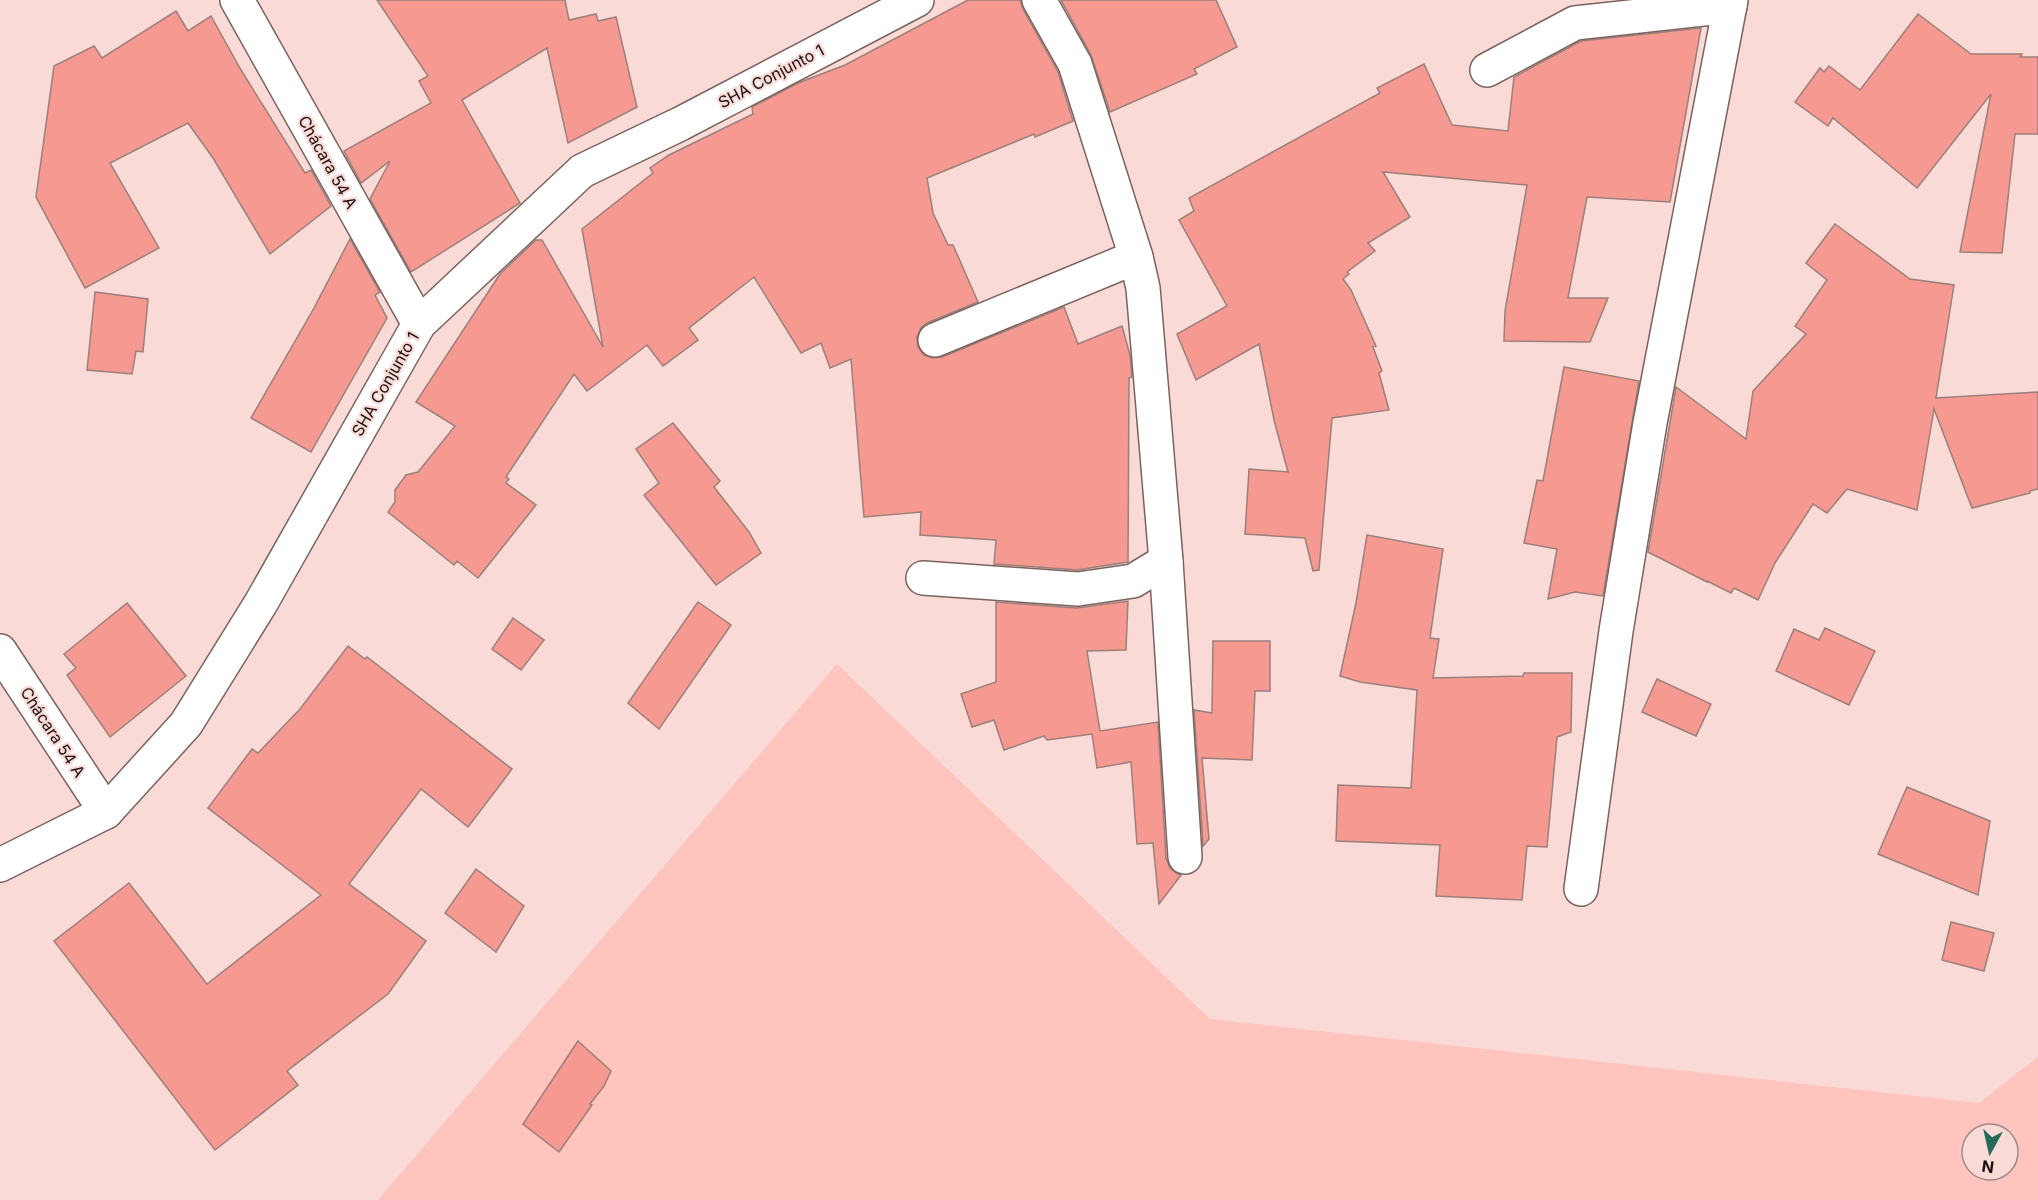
<svg xmlns="http://www.w3.org/2000/svg" width="2038" height="1200" font-family="Inter,sans-serif">
  <rect width="100%" height="100%" fill="#f9dad6"/>
  <!-- grass -->
  <path fill="#fec4bd" fill-rule="evenodd" d="M 837,664 L 1210,1019 L 1979,1103 L 2038,1057 L 2038,1200 L 378,1200 ZM 1972,1134 L 2008,1134 L 2008,1170 L 1972,1170 Z"/>
  <!-- building -->
  <g fill="#f69a91" stroke="#9b7f7b" stroke-width="1.5">
    <path d="M 377,0 L 565,0 L 569,20 L 596,14 L 598,21 L 616,17 L 637,107 L 568,143 L 547,48 L 462,100 L 520,203 L 411,272 L 370,199 L 390,161 L 361,183 L 344,151 L 431,103 L 419,81 L 428,76 Z"/>
    <path d="M 968,0 L 1020,0 L 1023,9 L 1058,72 L 1073,121 L 1035,137 L 1034,134 L 927,178 L 933,213 L 948,245 L 953,245 L 978,302 L 927,323 L 921,328 L 917,337 L 918,347 L 924,355 L 932,358 L 942,357 L 1064,307 L 1078,344 L 1122,326 L 1130,355 L 1132,377 L 1129,378 L 1128,562 L 1077,570 L 994,564 L 996,540 L 920,535 L 921,512 L 864,517 L 851,359 L 830,368 L 821,343 L 801,353 L 754,277 L 689,328 L 698,340 L 663,366 L 647,345 L 587,391 L 574,374 L 506,477 L 509,479 L 506,483 L 536,505 L 478,578 L 457,561 L 454,565 L 388,512 L 395,502 L 395,490 L 406,475 L 418,472 L 455,426 L 416,402 L 500,274 L 536,240 L 542,240 L 603,347 L 582,229 L 653,173 L 650,168 L 669,155 L 753,114 L 752,107 L 798,83 L 845,65 Z"/>
    <path d="M 1061,0 L 1216,0 L 1237,47 L 1194,69 L 1197,74 L 1110,112 L 1091,55 Z"/>
    <path d="M 176,11 L 188,31 L 211,16 L 241,70 L 305,173 L 311,170 L 331,206 L 270,254 L 213,158 L 188,123 L 110,163 L 159,248 L 85,288 L 36,197 L 54,66 L 94,46 L 102,58 Z"/>
    <path d="M 1918,14 L 1971,54 L 2022,54 L 2020,57 L 2038,57 L 2038,134 L 2015,134 L 2002,253 L 1960,252 L 1991,94 L 1917,188 L 1833,118 L 1828,126 L 1795,102 L 1820,68 L 1824,72 L 1829,66 L 1860,90 Z"/>
    <path d="M 1701,28 L 1670,202 L 1587,197 L 1568,298 L 1608,298 L 1590,342 L 1504,341 L 1505,311 L 1527,185 L 1383,172 L 1410,217 L 1368,243 L 1375,251 L 1347,272 L 1349,274 L 1343,279 L 1351,290 L 1376,346 L 1373,347 L 1382,371 L 1379,373 L 1389,410 L 1332,418 L 1319,570 L 1313,571 L 1305,538 L 1245,534 L 1249,469 L 1288,472 L 1274,420 L 1259,344 L 1196,380 L 1177,334 L 1227,306 L 1179,220 L 1194,211 L 1189,198 L 1380,93 L 1377,88 L 1424,64 L 1452,125 L 1508,131 L 1514,77 L 1581,41 Z"/>
    <path d="M 1835,224 L 1910,279 L 1954,285 L 1936,398 L 2038,392 L 2038,489 L 2030,491 L 2030,493 L 1972,508 L 1934,409 L 1917,510 L 1847,489 L 1827,513 L 1813,504 L 1775,563 L 1758,600 L 1734,588 L 1731,593 L 1707,581 L 1707,582 L 1648,552 L 1676,387 L 1746,439 L 1753,391 L 1806,334 L 1795,326 L 1827,280 L 1806,263 Z"/>
    <path d="M 350,239 L 380,292 L 375,295 L 387,318 L 311,452 L 251,418 L 314,308 Z"/>
    <path d="M 95,292 L 148,299 L 143,352 L 136,351 L 132,374 L 87,370 Z"/>
    <path d="M 1564,367 L 1639,381 L 1603,596 L 1575,592 L 1548,599 L 1557,549 L 1524,543 L 1537,480 L 1543,481 Z"/>
    <path d="M 673,423 L 720,481 L 714,487 L 749,532 L 761,553 L 716,585 L 644,495 L 659,483 L 636,449 Z"/>
    <path d="M 1367,535 L 1443,549 L 1430,638 L 1439,639 L 1433,678 L 1523,676 L 1524,673 L 1572,673 L 1571,732 L 1557,737 L 1547,847 L 1527,846 L 1522,900 L 1436,896 L 1440,845 L 1336,841 L 1338,785 L 1411,788 L 1417,690 L 1360,682 L 1340,676 L 1356,603 Z"/>
    <path d="M 1128,601 L 1126,650 L 1087,651 L 1100,731 L 1158,722 L 1166,858 L 1170,868 L 1176,873 L 1181,875 L 1159,904 L 1153,843 L 1137,844 L 1131,762 L 1097,768 L 1092,734 L 1047,740 L 1044,736 L 1004,750 L 994,720 L 972,727 L 961,694 L 996,682 L 996,602 L 1077,608 Z"/>
    <path d="M 698,602 L 731,625 L 659,729 L 628,703 Z"/>
    <path d="M 127,603 L 186,676 L 110,737 L 67,675 L 76,668 L 64,654 Z"/>
    <path d="M 513,618 L 544,640 L 521,670 L 492,649 Z"/>
    <path d="M 1825,628 L 1875,651 L 1849,705 L 1776,671 L 1794,629 L 1819,640 Z"/>
    <path d="M 1213,641 L 1270,641 L 1270,691 L 1255,691 L 1252,760 L 1202,758 L 1209,839 L 1203,846 L 1194,710 L 1212,713 Z"/>
    <path d="M 348,646 L 365,659 L 367,657 L 512,769 L 468,827 L 421,789 L 349,884 L 426,941 L 388,994 L 287,1071 L 298,1085 L 215,1150 L 54,941 L 129,883 L 207,984 L 321,895 L 208,808 L 252,749 L 258,753 L 300,709 Z"/>
    <path d="M 1657,679 L 1711,704 L 1696,736 L 1642,712 Z"/>
    <path d="M 1907,787 L 1990,821 L 1978,895 L 1878,854 Z"/>
    <path d="M 476,869 L 524,906 L 496,952 L 445,913 Z"/>
    <path d="M 1951,922 L 1994,933 L 1984,971 L 1942,960 Z"/>
    <path d="M 578,1041 L 611,1071 L 604,1086 L 590,1104 L 592,1105 L 559,1152 L 523,1124 Z"/>
  </g>
  <g fill="none" stroke-linecap="round" stroke-linejoin="round">
    <defs>
      <g id="minor">
        <path d="M 237,0 L 419,324"/>
        <path d="M 1039,0 L 1075,64 L 1136,257 L 1143,288 L 1166,561 L 1185,857"/>
        <path d="M 1487,70 L 1575,23 L 1730,6"/>
        <path d="M 935,340 L 1136,257"/>
        <path d="M 923,578 L 1078,589 L 1133,581 L 1166,561"/>
        <path d="M 0,651 L 106,812"/>
        <path d="M 0,865 L 106,812 L 186,724 L 261,603 L 419,324 L 582,171 L 680,124 L 917,0"/>
        <path d="M 1581,889 L 1616,631 L 1650,423 L 1731,0"/>
      </g>
    </defs>
    <!-- minor casing -->
    <use href="#minor" stroke="#7c625e" stroke-width="36"/>
    <!-- minor -->
    <use href="#minor" stroke="#fff" stroke-width="33"/>
  </g>
  <g text-anchor="middle" dominant-baseline="central" stroke-width="4.5" stroke-linejoin="round" paint-order="stroke">
    <!-- street labels -->
    <g font-size="16" fill="#190f0e" stroke="#f9dad6">
      <text transform="translate(771 76) rotate(-28)">SHA Conjunto 1</text>
      <text transform="translate(328 162) rotate(61)">Chácara 54 A</text>
      <text transform="translate(385 384) rotate(-60)">SHA Conjunto 1</text>
      <text transform="translate(53 732) rotate(57)">Chácara 54 A</text>
    </g>
  </g>
  <!-- north arrow -->
  <g transform="translate(1990 1152) rotate(188)"><circle r="28" fill="#f9dad6" stroke="#9f8986" stroke-width="1.5"/>
  <path d="M0-4.5L10 22L0 15L-10 22Z" fill="#266a5b"/>
  <text y="-9" font-size="16" font-weight="bold" text-anchor="middle" fill="#190f0e">N</text>
  </g>
</svg>
